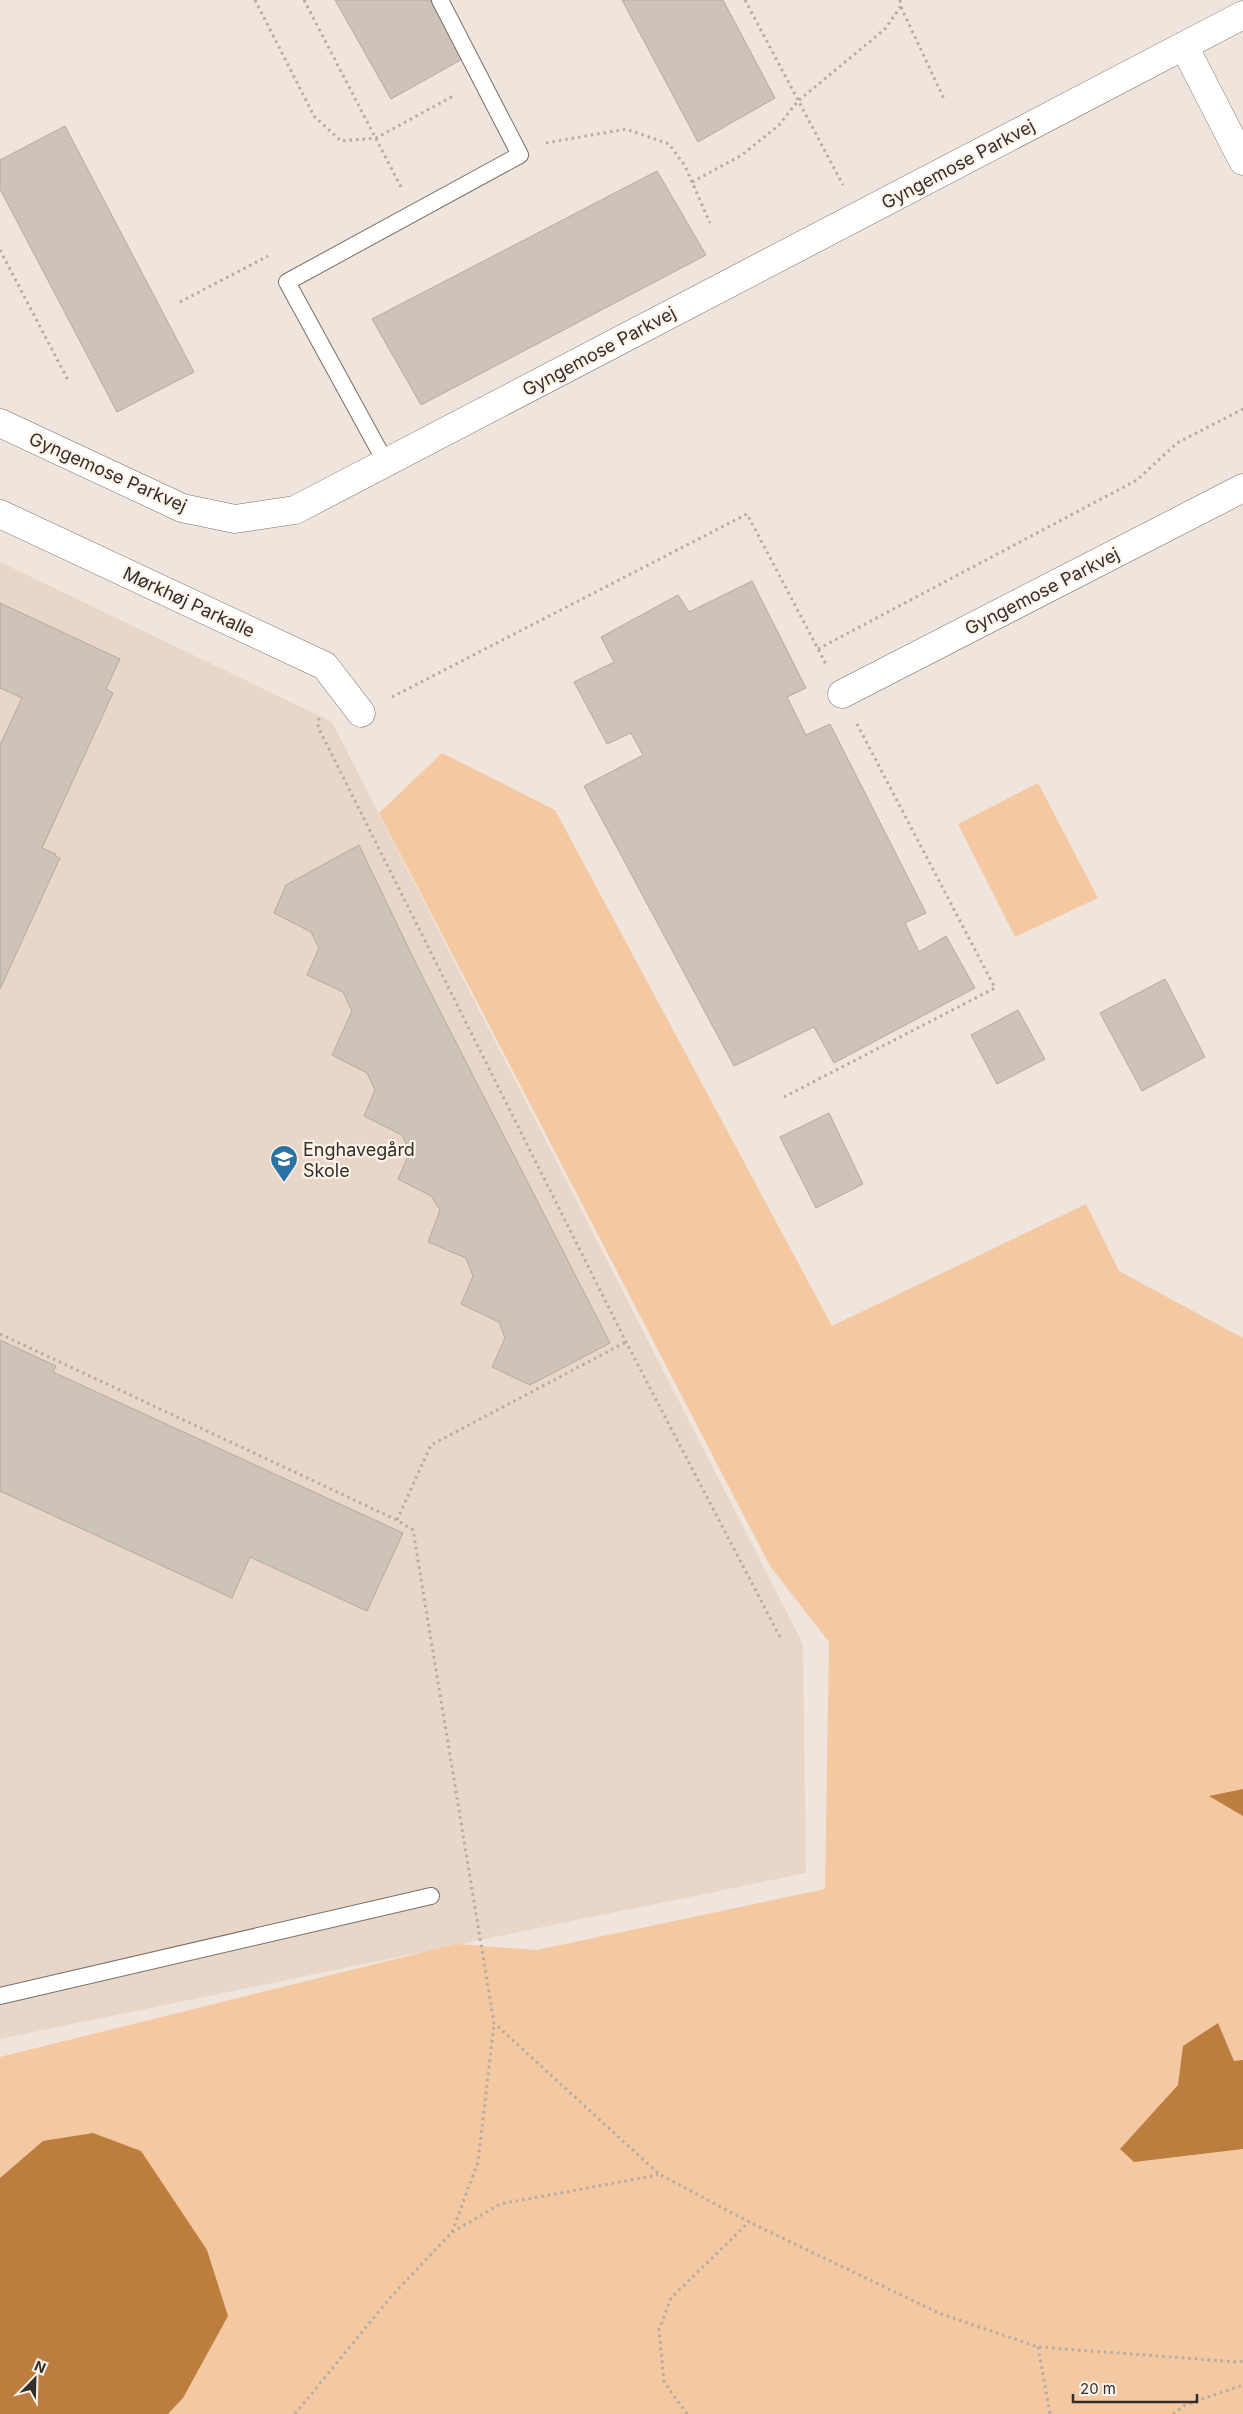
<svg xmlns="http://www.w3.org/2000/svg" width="1243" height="2414" font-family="Inter,sans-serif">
  <rect width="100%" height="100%" fill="#f0e5dc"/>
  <!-- built -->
  <path fill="#e8d7c8" d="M 0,562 L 332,722 L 803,1644 L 806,1873 L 0,2039 Z"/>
  <!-- green -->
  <g fill="#f4c9a2">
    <path d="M 442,753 L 555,810 L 832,1326 L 1086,1204 L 1119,1271 L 1243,1338 L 1243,2414 L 0,2414 L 0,2057 L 456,1944 L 537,1950 L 825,1889 L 829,1642 L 770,1566 L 379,813 Z"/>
    <path d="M 1038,783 L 1098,898 L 1015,937 L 958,824 Z"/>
  </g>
  <!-- water -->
  <g fill="#bc7e3f">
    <path d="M 1243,1789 L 1243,1816 L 1209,1796 Z"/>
    <path d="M 1218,2023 L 1234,2061 L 1243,2060 L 1243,2149 L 1134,2162 L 1120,2149 L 1178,2085 L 1183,2046 Z"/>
    <path d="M 93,2133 L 141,2151 L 207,2250 L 228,2316 L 183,2398 L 168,2414 L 0,2414 L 0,2178 L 43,2141 Z"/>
  </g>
  <!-- building -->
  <g fill="#cdc3b9" stroke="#b5aaa1">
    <path d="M 335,0 L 430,0 L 464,58 L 391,99 Z"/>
    <path d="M 622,0 L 723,0 L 775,98 L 698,142 Z"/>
    <path d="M 65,126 L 194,372 L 117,412 L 0,189 L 0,160 Z"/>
    <path d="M 657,171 L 706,255 L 421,405 L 372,319 Z"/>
    <path d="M 752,581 L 806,688 L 787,697 L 806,735 L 830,724 L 926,913 L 905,923 L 919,952 L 946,936 L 975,988 L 834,1063 L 814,1027 L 734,1066 L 584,786 L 643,755 L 631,733 L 607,744 L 574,682 L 614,662 L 601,637 L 678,595 L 689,612 Z"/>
    <path d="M 0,603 L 120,659 L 106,689 L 113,693 L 42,848 L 56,854 L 55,856 L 60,858 L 0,989 L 0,745 L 22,698 L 0,688 Z"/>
    <path d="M 359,845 L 421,974 L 610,1343 L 530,1385 L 492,1367 L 505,1338 L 499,1322 L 461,1304 L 473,1276 L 466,1258 L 428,1242 L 440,1210 L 431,1196 L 398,1179 L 410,1152 L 402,1135 L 364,1116 L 375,1090 L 367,1073 L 332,1055 L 352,1011 L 343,992 L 307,975 L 319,948 L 311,932 L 274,913 L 286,885 Z"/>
    <path d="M 1165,979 L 1205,1057 L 1142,1091 L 1100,1013 Z"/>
    <path d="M 1018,1010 L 1045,1059 L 997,1084 L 971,1035 Z"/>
    <path d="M 829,1113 L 863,1184 L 816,1208 L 780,1137 Z"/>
    <path d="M 0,1340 L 56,1366 L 53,1372 L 403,1533 L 367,1611 L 250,1557 L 232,1598 L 0,1491 Z"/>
  </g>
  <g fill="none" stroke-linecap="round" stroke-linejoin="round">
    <defs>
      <g id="service">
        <path d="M 386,463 L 287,282 L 520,155 L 440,0"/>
        <path d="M 0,1996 L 431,1896"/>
      </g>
      <g id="minor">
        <path d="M 1184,46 L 1243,161"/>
        <path d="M 0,423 L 182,508 L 235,519 L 295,510 L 1243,15"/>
        <path d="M 0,514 L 325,666 L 361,713"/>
        <path d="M 842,694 L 1243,488"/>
      </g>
    </defs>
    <!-- service casing -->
    <use href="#service" stroke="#796f67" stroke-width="18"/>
    <!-- minor casing -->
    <use href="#minor" stroke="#796f67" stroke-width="29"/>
    <!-- path -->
    <g stroke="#b5aca5" stroke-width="3" stroke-dasharray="2.5 4" stroke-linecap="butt">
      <path d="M 255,0 L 314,116 L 341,141 L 376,138 L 455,95"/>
      <path d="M 304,0 L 401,187"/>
      <path d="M 745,0 L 843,185"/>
      <path d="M 901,7 L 944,99"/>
      <path d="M 546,143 L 626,129 L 669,144 L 685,166 L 710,223"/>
      <path d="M 692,182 L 742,155 L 779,125 L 798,101 L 885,29 L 901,6 L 900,0"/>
      <path d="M 0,250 L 69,382"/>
      <path d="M 180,302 L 268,256"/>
      <path d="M 818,649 L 1137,480 L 1177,443 L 1243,409"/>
      <path d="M 392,697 L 747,514 L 826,664"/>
      <path d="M 319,718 L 318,727 L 626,1342 L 780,1637"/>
      <path d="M 784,1097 L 995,988 L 857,724"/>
      <path d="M 0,1334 L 397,1520 L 413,1530 L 494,2023 L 659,2174 L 749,2222 L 941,2314 L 1038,2347 L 1238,2362 L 1243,2361"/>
      <path d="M 397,1520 L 431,1445 L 626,1342"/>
      <path d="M 452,2232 L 478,2162 L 494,2024"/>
      <path d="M 1038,2347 L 1050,2414"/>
      <path d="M 295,2414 L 389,2299 L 451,2233 L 500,2204 L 658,2175"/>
      <path d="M 687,2414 L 664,2382 L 659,2330 L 671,2298 L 749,2222"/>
      <path d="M 1173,2414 L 1185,2405 L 1243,2385"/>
    </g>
    <!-- service -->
    <use href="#service" stroke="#fff" stroke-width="16"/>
    <!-- minor -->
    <use href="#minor" stroke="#fff" stroke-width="28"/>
  </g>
  <!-- icons -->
  <defs>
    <symbol id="school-pin" viewBox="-11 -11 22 30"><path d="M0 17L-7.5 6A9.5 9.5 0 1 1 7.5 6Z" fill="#2a72a6" stroke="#fef3e9"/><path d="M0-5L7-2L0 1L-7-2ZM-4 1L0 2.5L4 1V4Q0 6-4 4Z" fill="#fff"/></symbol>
  </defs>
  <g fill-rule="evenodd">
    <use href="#school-pin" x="268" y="1143" width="32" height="43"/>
  </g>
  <g text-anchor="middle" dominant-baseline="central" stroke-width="4.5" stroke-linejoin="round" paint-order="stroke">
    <!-- street labels -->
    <g font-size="18" fill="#322e2a" stroke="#fef3e9">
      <text transform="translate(958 164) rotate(-28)">Gyngemose Parkvej</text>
      <text transform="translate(599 351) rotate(-28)">Gyngemose Parkvej</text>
      <text transform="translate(108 472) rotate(24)">Gyngemose Parkvej</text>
      <text transform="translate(1042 591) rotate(-27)">Gyngemose Parkvej</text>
      <text transform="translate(189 602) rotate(25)">Mørkhøj Parkalle</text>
    </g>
    <!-- poi labels -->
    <g font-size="18" fill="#322e2a" stroke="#fef3e9" text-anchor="start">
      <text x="303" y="1149">Enghavegård<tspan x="303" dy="21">Skole</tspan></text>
    </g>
  </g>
  <!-- north arrow -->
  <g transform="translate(35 2379) rotate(23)" stroke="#fef3e9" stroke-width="4" paint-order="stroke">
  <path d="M0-4L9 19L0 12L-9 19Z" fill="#322e2a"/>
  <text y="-8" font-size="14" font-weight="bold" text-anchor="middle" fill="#322e2a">N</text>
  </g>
  <!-- scale -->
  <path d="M1073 2394v8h124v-8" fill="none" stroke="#322e2a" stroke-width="2.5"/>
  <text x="1080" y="2394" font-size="15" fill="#322e2a" stroke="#fef3e9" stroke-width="4" paint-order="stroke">20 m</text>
</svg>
